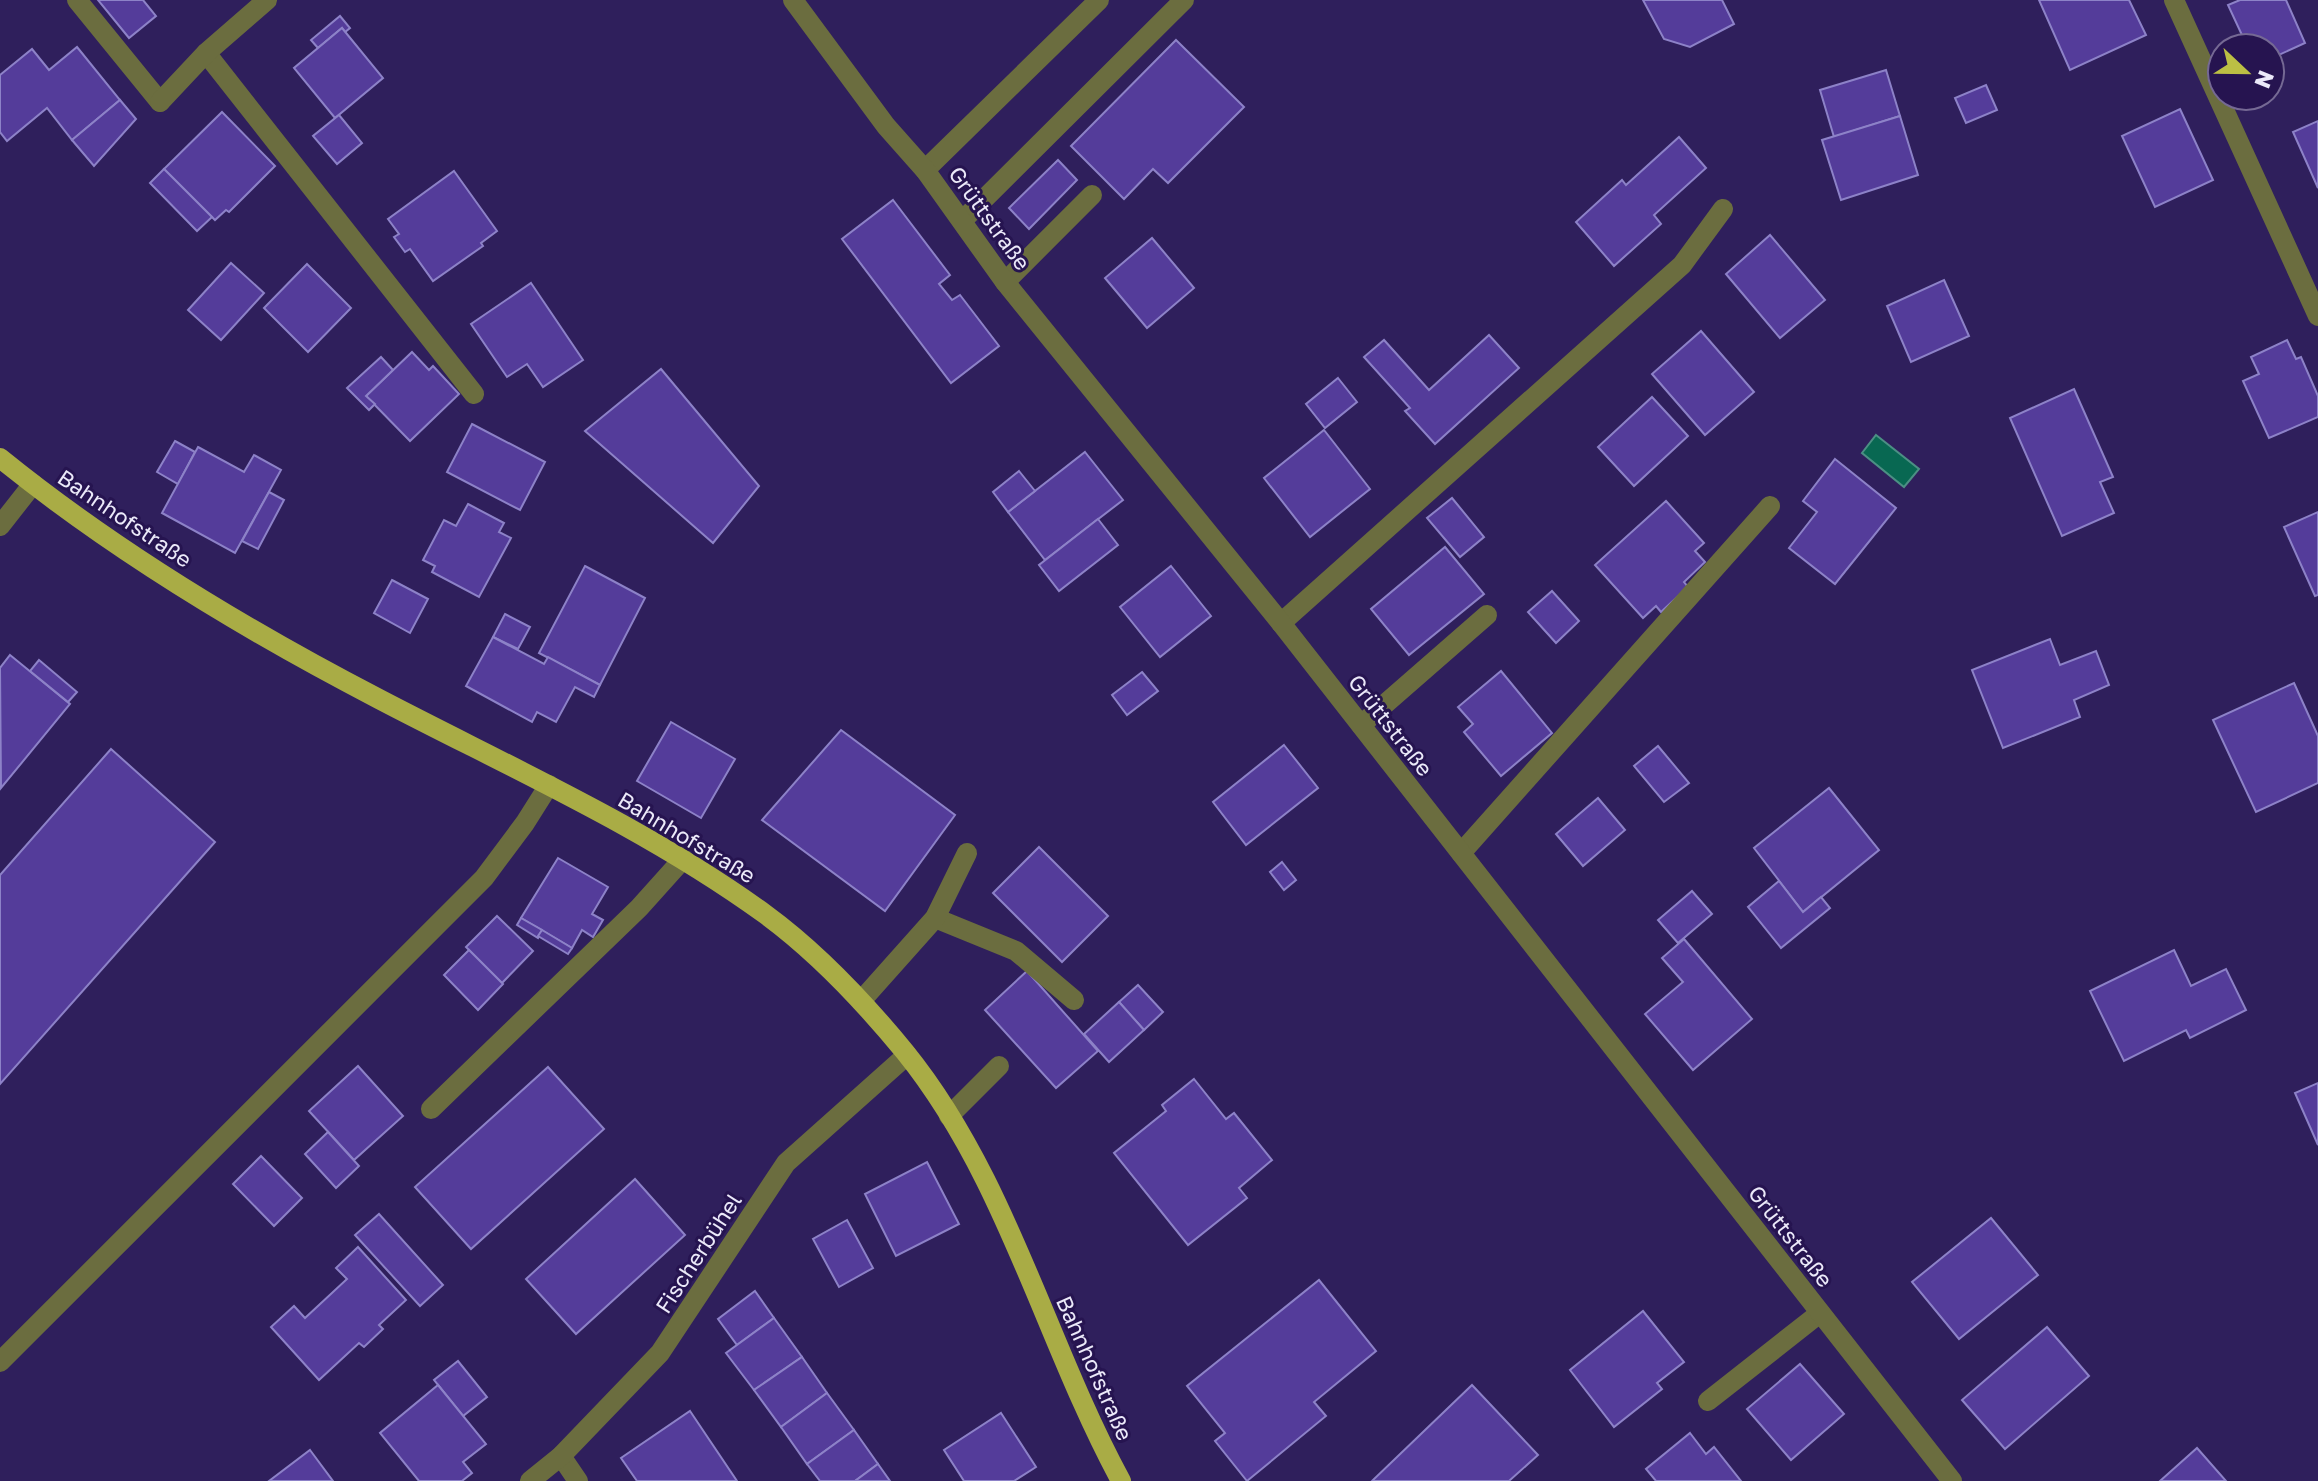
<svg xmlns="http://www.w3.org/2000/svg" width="2318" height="1481" font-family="'Golos Text',sans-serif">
  <rect width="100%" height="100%" fill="#2f1f5c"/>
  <!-- water -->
  <path fill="#086852" stroke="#4c8f84" stroke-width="2" d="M 1876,435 L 1919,469 L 1904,487 L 1862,453 Z"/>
  <!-- building -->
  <g fill="#543c9a" stroke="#8d82c8" stroke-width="2">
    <path d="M 98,0 L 143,0 L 156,16 L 129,38 Z"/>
    <path d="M 1643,0 L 1722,0 L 1734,24 L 1690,47 L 1664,39 Z"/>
    <path d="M 2039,0 L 2129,0 L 2146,35 L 2070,70 Z"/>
    <path d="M 2240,0 L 2286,0 L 2305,43 L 2270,59 L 2270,48 L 2248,48 L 2228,5 Z"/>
    <path d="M 340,16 L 350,28 L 345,32 L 342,28 L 318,48 L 311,40 Z"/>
    <path d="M 342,28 L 383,78 L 335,118 L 294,68 Z"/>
    <path d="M 1176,40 L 1244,107 L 1168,183 L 1153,169 L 1124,199 L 1071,146 Z"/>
    <path d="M 77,47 L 120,100 L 72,140 L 47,108 L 7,141 L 0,132 L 0,75 L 32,49 L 49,70 Z"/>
    <path d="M 1886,70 L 1900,116 L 1834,137 L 1820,90 Z"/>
    <path d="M 1986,85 L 1997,110 L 1966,123 L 1955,98 Z"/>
    <path d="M 120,100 L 136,119 L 94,166 L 72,140 Z"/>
    <path d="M 2180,109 L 2213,180 L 2155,207 L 2122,136 Z"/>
    <path d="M 222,112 L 275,166 L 229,212 L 226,210 L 215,220 L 164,169 Z"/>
    <path d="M 339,115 L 362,143 L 337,164 L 313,136 Z"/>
    <path d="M 1900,116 L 1918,175 L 1841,200 L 1822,140 Z"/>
    <path d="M 2318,121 L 2318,188 L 2293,132 Z"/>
    <path d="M 1679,137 L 1706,168 L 1654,215 L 1661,224 L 1614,266 L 1576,222 L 1622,180 L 1626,185 Z"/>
    <path d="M 1058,160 L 1077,180 L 1029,229 L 1009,208 Z"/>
    <path d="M 164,169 L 212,217 L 197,231 L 150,183 Z"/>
    <path d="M 454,171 L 497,231 L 481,243 L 483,246 L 433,281 L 410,249 L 405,252 L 394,237 L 399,234 L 388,219 Z"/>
    <path d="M 893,200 L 950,275 L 939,284 L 952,300 L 960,295 L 999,346 L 951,383 L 842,239 Z"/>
    <path d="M 1770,235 L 1825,300 L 1780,338 L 1726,274 Z"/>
    <path d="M 1152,238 L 1194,288 L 1147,328 L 1105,278 Z"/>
    <path d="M 231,263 L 264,293 L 221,340 L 188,310 Z"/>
    <path d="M 307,264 L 351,308 L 308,352 L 264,308 Z"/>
    <path d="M 1944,280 L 1969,336 L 1911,362 L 1887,306 Z"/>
    <path d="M 531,283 L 583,360 L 543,387 L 527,364 L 507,377 L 471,324 Z"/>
    <path d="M 1701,331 L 1754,392 L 1705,435 L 1652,374 Z"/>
    <path d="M 1489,335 L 1519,368 L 1435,444 L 1405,411 L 1410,408 L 1364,357 L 1384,340 L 1429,390 Z"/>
    <path d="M 2287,340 L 2296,359 L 2301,357 L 2318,396 L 2318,417 L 2269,438 L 2243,381 L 2259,374 L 2251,357 Z"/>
    <path d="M 412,352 L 429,370 L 433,366 L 459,394 L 410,441 L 366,396 Z"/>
    <path d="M 381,357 L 393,370 L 366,396 L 375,404 L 369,410 L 347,388 Z"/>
    <path d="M 661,369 L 759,486 L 713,543 L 585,431 Z"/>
    <path d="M 1338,378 L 1357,402 L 1325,428 L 1306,404 Z"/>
    <path d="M 2074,389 L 2113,477 L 2100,482 L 2114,513 L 2062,536 L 2010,418 Z"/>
    <path d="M 1652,397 L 1688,436 L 1634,486 L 1598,447 Z"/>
    <path d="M 472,424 L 545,462 L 520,510 L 447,472 Z"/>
    <path d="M 1324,430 L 1370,489 L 1310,537 L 1264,478 Z"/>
    <path d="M 175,441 L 195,452 L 178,484 L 157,472 Z"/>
    <path d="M 198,447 L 244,472 L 254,455 L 281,470 L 235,553 L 162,513 Z"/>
    <path d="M 1085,452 L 1123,500 L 1045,560 L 1008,512 Z"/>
    <path d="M 1835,459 L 1896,508 L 1835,584 L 1789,548 L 1817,512 L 1803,501 Z"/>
    <path d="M 1019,471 L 1035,491 L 1008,512 L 993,492 Z"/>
    <path d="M 269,492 L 284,500 L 258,549 L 242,541 Z"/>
    <path d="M 1452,498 L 1484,537 L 1460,557 L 1427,518 Z"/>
    <path d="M 1666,501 L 1704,543 L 1695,551 L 1705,562 L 1684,582 L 1688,587 L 1661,612 L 1656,606 L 1643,618 L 1595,565 Z"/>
    <path d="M 468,504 L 504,523 L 499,532 L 511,538 L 479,597 L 432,572 L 435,566 L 423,560 L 444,520 L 456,526 Z"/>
    <path d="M 2318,512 L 2318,595 L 2315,596 L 2284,527 Z"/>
    <path d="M 1098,519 L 1118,545 L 1059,591 L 1039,565 Z"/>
    <path d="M 1445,547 L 1484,594 L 1409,655 L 1371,609 Z"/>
    <path d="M 585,566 L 645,598 L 600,685 L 539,653 Z"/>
    <path d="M 1171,566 L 1211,616 L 1160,657 L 1120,607 Z"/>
    <path d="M 392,580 L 428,599 L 410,633 L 374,613 Z"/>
    <path d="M 1552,591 L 1579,621 L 1556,643 L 1528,612 Z"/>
    <path d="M 505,614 L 530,627 L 518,649 L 493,637 Z"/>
    <path d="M 493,637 L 544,664 L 548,657 L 600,685 L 594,697 L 575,687 L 556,722 L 537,712 L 532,722 L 466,686 Z"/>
    <path d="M 2050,639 L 2060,665 L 2096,651 L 2109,685 L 2074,700 L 2080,717 L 2003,748 L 1972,670 Z"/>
    <path d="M 10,655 L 70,704 L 1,788 L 0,668 Z"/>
    <path d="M 39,660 L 77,692 L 68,702 L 30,671 Z"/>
    <path d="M 1501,671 L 1552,733 L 1501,776 L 1464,732 L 1473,724 L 1458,707 Z"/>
    <path d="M 1142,672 L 1158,691 L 1127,715 L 1112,695 Z"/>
    <path d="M 2294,683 L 2318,736 L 2318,783 L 2256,812 L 2213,720 Z"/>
    <path d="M 671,722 L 735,759 L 701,818 L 637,781 Z"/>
    <path d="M 841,730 L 955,815 L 885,911 L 762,820 Z"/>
    <path d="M 1284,745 L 1318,788 L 1246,845 L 1213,802 Z"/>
    <path d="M 1658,746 L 1689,783 L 1664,802 L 1634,766 Z"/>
    <path d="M 111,749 L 215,842 L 0,1084 L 0,875 Z"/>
    <path d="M 1829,788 L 1879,850 L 1803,912 L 1754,848 Z"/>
    <path d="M 1598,798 L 1625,830 L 1583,866 L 1556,834 Z"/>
    <path d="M 1039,847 L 1108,916 L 1062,962 L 993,893 Z"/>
    <path d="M 558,858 L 608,887 L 592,914 L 603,920 L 593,937 L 582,930 L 572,948 L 521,918 Z"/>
    <path d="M 1282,862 L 1296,880 L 1284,890 L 1270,872 Z"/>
    <path d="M 1779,881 L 1803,912 L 1821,897 L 1830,908 L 1781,948 L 1748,907 Z"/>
    <path d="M 1692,891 L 1712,914 L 1678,943 L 1658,920 Z"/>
    <path d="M 497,916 L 533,951 L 502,983 L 466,947 Z"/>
    <path d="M 521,918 L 542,930 L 538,938 L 517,925 Z"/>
    <path d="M 542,930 L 572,948 L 568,954 L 538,936 Z"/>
    <path d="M 1684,939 L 1752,1019 L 1693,1070 L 1645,1014 L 1683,982 L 1662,958 Z"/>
    <path d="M 469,950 L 503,984 L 478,1010 L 444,975 Z"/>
    <path d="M 2174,950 L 2191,986 L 2226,969 L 2246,1010 L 2190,1038 L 2186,1030 L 2124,1061 L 2090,991 Z"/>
    <path d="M 1027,971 L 1098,1051 L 1056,1088 L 985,1010 Z"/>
    <path d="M 1138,985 L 1163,1012 L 1144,1030 L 1119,1002 Z"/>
    <path d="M 1119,1002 L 1144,1030 L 1109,1062 L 1084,1034 Z"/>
    <path d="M 358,1066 L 403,1116 L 354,1160 L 309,1111 Z"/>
    <path d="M 548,1067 L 604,1129 L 471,1249 L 415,1187 Z"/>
    <path d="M 1194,1079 L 1226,1119 L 1234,1113 L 1272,1160 L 1239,1188 L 1247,1198 L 1188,1245 L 1114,1153 L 1166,1111 L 1162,1105 Z"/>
    <path d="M 2318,1083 L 2318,1145 L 2295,1093 Z"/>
    <path d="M 328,1132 L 359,1166 L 336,1188 L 305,1154 Z"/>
    <path d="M 261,1156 L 302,1198 L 274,1226 L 233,1184 Z"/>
    <path d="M 927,1162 L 959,1224 L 896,1256 L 865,1194 Z"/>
    <path d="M 635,1179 L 685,1235 L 576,1334 L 526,1279 Z"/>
    <path d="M 379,1214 L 443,1285 L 420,1306 L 355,1235 Z"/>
    <path d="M 1991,1218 L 2038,1275 L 1959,1339 L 1912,1282 Z"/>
    <path d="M 847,1220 L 873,1268 L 839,1287 L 813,1239 Z"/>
    <path d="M 358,1247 L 406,1300 L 379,1325 L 383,1329 L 364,1347 L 359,1343 L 319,1380 L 271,1327 L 294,1306 L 305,1318 L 347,1279 L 336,1268 Z"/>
    <path d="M 1319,1280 L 1376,1351 L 1314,1402 L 1326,1416 L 1247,1481 L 1215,1441 L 1225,1433 L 1187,1386 Z"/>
    <path d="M 755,1291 L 774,1318 L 737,1345 L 718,1319 Z"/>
    <path d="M 1643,1311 L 1684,1362 L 1657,1383 L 1662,1389 L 1614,1427 L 1570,1370 Z"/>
    <path d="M 774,1318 L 802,1357 L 754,1390 L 726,1353 Z"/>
    <path d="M 2047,1327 L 2089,1376 L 2005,1449 L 1962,1400 Z"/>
    <path d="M 802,1357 L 827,1393 L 781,1427 L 754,1390 Z"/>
    <path d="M 458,1361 L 487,1397 L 463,1416 L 434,1380 Z"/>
    <path d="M 1800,1364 L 1844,1414 L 1791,1460 L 1747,1409 Z"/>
    <path d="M 438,1385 L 486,1444 L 463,1462 L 472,1473 L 462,1481 L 419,1481 L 380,1433 Z"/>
    <path d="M 1472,1385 L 1538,1455 L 1509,1481 L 1372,1481 Z"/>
    <path d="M 827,1393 L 854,1430 L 807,1464 L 781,1427 Z"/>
    <path d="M 690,1411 L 737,1481 L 637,1481 L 621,1458 Z"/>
    <path d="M 1001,1413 L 1036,1467 L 1014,1481 L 964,1481 L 944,1450 Z"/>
    <path d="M 854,1430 L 878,1464 L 855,1481 L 820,1481 L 807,1464 Z"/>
    <path d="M 1690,1433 L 1706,1454 L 1714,1447 L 1741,1481 L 1656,1481 L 1646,1469 Z"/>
    <path d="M 2197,1448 L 2226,1481 L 2160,1481 Z"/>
    <path d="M 310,1450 L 333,1481 L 269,1481 Z"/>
    <path d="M 878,1464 L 890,1481 L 855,1481 Z"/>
  </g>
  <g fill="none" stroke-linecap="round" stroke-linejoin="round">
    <!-- service -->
    <g stroke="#6b6d3f" stroke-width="20">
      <path d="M 77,0 L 160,102"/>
      <path d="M 206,53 L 474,394"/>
      <path d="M 925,170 L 1099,0"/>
      <path d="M 962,221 L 1184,0"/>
      <path d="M 1005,282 L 1092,195"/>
      <path d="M 0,526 L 33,484"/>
      <path d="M 1281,623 L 1682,265 L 1723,209"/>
      <path d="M 1361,725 L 1487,615"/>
      <path d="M 1461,853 L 1770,506"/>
      <path d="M 935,918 L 1016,951 L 1074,1000"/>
      <path d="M 861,1001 L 935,918 L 967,853"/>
      <path d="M 431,1109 L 639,908 L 683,859"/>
      <path d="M 949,1116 L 999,1066"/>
      <path d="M 0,1362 L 484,878 L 525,823 L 549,785"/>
      <path d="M 1708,1401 L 1820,1313"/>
    </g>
    <!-- minor -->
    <g stroke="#6b6d3f" stroke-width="20">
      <path d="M 793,0 L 886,126 L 925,170 L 1005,282 L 1281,623 L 1952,1481"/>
      <path d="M 2174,0 L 2318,316"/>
      <path d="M 160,102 L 206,53 L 267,0"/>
      <path d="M 561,1456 L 578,1481"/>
      <path d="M 530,1481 L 561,1456 L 660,1353 L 786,1163 L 907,1055"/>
    </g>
    <!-- primary -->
    <path stroke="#a9ac45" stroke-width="20" d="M 0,458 C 116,552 246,630 379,699 C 509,767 645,827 765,914 C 817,952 864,1002 905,1052 C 1007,1178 1045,1341 1121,1481"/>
  </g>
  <g text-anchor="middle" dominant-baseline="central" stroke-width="6" stroke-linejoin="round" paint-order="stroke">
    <!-- street labels -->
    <g font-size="22" fill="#ebe9f9" stroke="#261450">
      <text transform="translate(990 218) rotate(54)">Grüttstraße</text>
      <text transform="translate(125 518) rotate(34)">Bahnhofstraße</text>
      <text transform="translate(1391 725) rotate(52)">Grüttstraße</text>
      <text transform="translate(687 837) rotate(31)">Bahnhofstraße</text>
      <text transform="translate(1791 1236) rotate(52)">Grüttstraße</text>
      <text transform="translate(698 1253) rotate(-57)">Fischerbühel</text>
      <text transform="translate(1095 1368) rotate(66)">Bahnhofstraße</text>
    </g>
  </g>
  <!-- north arrow -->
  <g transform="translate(2246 72) rotate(112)"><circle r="38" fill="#261450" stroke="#756994" stroke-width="2"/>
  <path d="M0-6L14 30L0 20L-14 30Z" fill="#bcbf44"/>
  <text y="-12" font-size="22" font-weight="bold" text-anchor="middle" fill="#ebe9f9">N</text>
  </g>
</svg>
